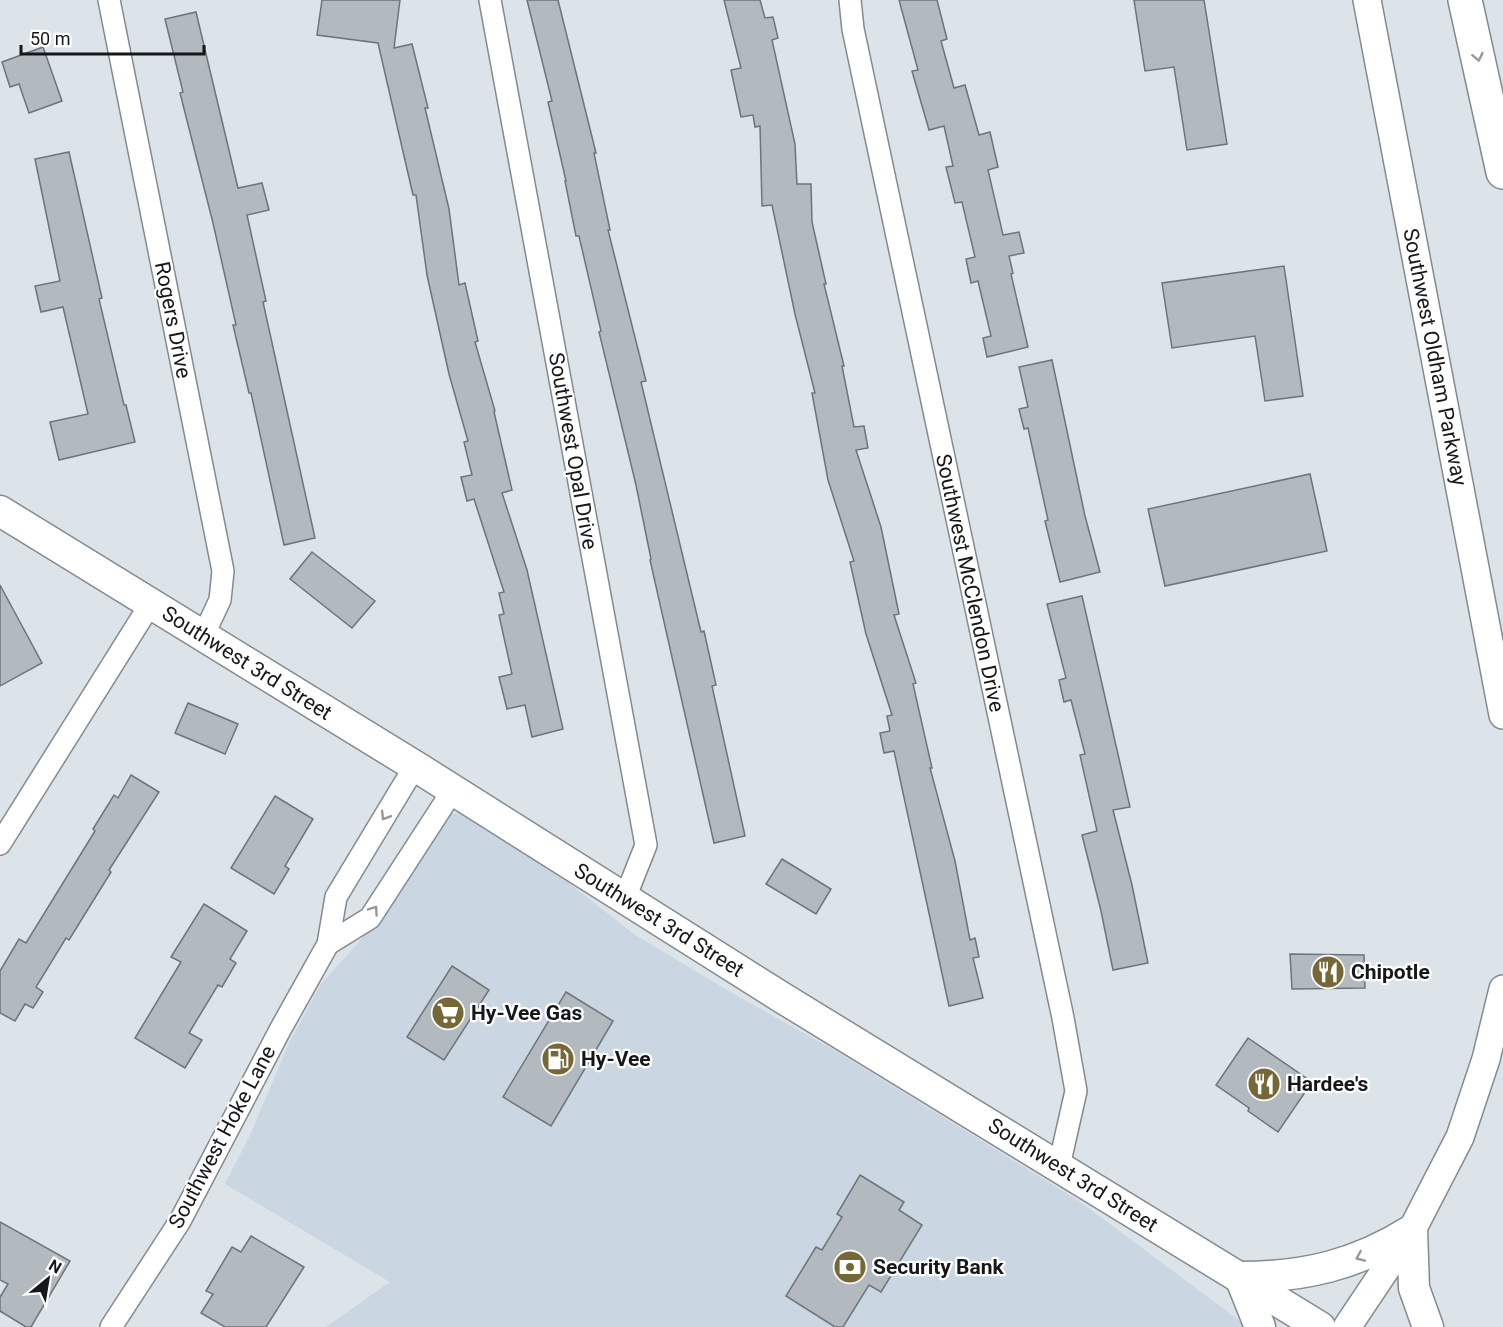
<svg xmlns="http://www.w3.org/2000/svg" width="1503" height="1327" font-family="Roboto,sans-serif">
  <rect width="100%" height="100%" fill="#dce3e9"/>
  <!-- built -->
  <path fill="#cad7e3" d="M 469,812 L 497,826 L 635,935 L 739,997 L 836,1051 L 1079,1201 L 1240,1321 L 1244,1327 L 326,1327 L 390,1282 L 225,1184 L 251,1133 L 289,1043 L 321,984 L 382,916 L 449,814 Z"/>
  <!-- building -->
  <g fill="#b2b9bf" stroke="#6e747a" stroke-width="1.5">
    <path d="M 322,0 L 400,0 L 394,48 L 412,44 L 428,108 L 425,108 L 449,209 L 459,285 L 465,283 L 478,341 L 475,342 L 495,411 L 494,412 L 512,490 L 502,493 L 527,570 L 563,729 L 532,737 L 525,705 L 507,709 L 499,677 L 512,674 L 499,615 L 504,614 L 499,593 L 504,592 L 474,499 L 467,501 L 461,477 L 472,475 L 464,442 L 468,441 L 449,374 L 427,275 L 416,195 L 413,195 L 378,43 L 317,35 Z"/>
    <path d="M 527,0 L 558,0 L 596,153 L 594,153 L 610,230 L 608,230 L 646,381 L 641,382 L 701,632 L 704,631 L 716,685 L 712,686 L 745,836 L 714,843 L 650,560 L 651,559 L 636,485 L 599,332 L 601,331 L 579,236 L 576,236 L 565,181 L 566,181 L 548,102 L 552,101 Z"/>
    <path d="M 724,0 L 760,0 L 765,18 L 773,17 L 778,38 L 772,40 L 795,144 L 797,184 L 811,184 L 812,222 L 826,284 L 824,284 L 844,366 L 842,366 L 854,427 L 864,426 L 868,448 L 856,450 L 881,527 L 899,614 L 894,615 L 916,683 L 913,684 L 932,768 L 930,768 L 955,861 L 970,940 L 975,938 L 979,957 L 973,958 L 983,998 L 949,1006 L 894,751 L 884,753 L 880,733 L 890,731 L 887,716 L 892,715 L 866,634 L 850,562 L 854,561 L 828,480 L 812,393 L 815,393 L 795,314 L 772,205 L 762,206 L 760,126 L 755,127 L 753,115 L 741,117 L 731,70 L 741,68 Z"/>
    <path d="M 899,0 L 937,0 L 947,39 L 941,41 L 954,88 L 965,85 L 979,135 L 990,132 L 998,167 L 988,170 L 1003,235 L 1019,232 L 1024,253 L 1009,256 L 1013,273 L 1011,274 L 1028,347 L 987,357 L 983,338 L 991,336 L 978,281 L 971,283 L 966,259 L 975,257 L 962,202 L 955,203 L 946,167 L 953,166 L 944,126 L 929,130 L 912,71 L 918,70 Z"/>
    <path d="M 1134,0 L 1204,0 L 1227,144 L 1187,150 L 1174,67 L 1145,71 Z"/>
    <path d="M 196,12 L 238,188 L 262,183 L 269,210 L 247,215 L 266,301 L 263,302 L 315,538 L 284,545 L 251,393 L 249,393 L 233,325 L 236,325 L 213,223 L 180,93 L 183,92 L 165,19 Z"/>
    <path d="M 43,47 L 62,101 L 29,113 L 19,84 L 10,87 L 2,62 Z"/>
    <path d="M 69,152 L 102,298 L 99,299 L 124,405 L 126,405 L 135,442 L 59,460 L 50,422 L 88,414 L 63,307 L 41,312 L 35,286 L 60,281 L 35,159 Z"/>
    <path d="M 1284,266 L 1303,396 L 1265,401 L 1255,336 L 1172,348 L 1162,283 Z"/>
    <path d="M 1052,360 L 1085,516 L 1100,572 L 1060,582 L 1045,521 L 1048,520 L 1028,428 L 1024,429 L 1019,409 L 1028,407 L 1019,367 Z"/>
    <path d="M 1310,474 L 1327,551 L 1165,586 L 1148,509 Z"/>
    <path d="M 312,552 L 375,601 L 352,628 L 290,579 Z"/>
    <path d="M 0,585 L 42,663 L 0,686 Z"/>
    <path d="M 1082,596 L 1130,807 L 1113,810 L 1132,885 L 1148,963 L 1113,970 L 1101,911 L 1082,835 L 1097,831 L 1080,755 L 1085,754 L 1071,700 L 1064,702 L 1059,680 L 1066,678 L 1047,604 Z"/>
    <path d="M 188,703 L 238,724 L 225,754 L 175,733 Z"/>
    <path d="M 131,775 L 159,792 L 109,870 L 111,872 L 69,940 L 66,938 L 36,987 L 43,992 L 33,1008 L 25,1004 L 15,1021 L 0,1013 L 0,971 L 19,939 L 26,943 L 95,831 L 93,829 L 114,795 L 118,798 Z"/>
    <path d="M 275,796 L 313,819 L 285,866 L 289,869 L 274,894 L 231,868 Z"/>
    <path d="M 782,859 L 831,889 L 816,914 L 766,884 Z"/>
    <path d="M 204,904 L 247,931 L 230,959 L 236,963 L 222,987 L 218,985 L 189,1033 L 202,1040 L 185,1068 L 135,1038 L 181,962 L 171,957 Z"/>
    <path d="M 1290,954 L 1364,955 L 1365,988 L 1292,989 Z"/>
    <path d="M 452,966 L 489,990 L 444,1060 L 407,1037 Z"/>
    <path d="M 566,992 L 613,1021 L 551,1126 L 503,1097 Z"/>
    <path d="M 1248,1038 L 1312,1082 L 1278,1132 L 1248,1111 L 1249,1108 L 1216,1085 Z"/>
    <path d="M 860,1175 L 904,1202 L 899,1210 L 922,1225 L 881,1292 L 869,1285 L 843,1327 L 835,1327 L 786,1296 L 816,1247 L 822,1250 L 842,1217 L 837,1214 Z"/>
    <path d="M 0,1222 L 70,1261 L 31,1327 L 26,1327 L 0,1311 L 0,1297 L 8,1284 L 0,1280 Z"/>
    <path d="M 251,1236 L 304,1267 L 266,1327 L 225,1327 L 201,1313 L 213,1294 L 206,1291 L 232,1247 L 241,1252 Z"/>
  </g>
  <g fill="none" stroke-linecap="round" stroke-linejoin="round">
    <defs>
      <g id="minor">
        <path d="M 109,0 L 223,571 L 220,600 L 203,636"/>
        <path d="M 490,0 L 646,845 L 625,898"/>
        <path d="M 850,0 L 853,29 L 1063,1018 L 1076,1091 L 1059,1166"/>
        <path d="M 0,844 L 151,603"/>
        <path d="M 328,944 L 370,918 L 453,790"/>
        <path d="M 111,1327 L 180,1221 L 280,1030 L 328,944 L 336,897 L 415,766"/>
      </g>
      <g id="tertiary">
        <path d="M 1367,0 L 1503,715"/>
        <path d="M 1347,1327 L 1412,1230 L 1460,1137 L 1486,1059 L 1503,989"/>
      </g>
      <g id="secondary">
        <path d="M 0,511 L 415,766 L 781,997 L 1320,1327"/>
        <path d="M 1240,1277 C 1305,1277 1356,1265 1412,1230 L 1414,1288 L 1428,1327"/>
        <path d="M 1240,1277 L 1260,1327"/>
      </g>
      <path id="motorway" d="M 1465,0 L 1503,172"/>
    </defs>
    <!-- minor casing -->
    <use href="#minor" stroke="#848a90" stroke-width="24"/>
    <!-- tertiary casing -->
    <use href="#tertiary" stroke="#848a90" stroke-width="30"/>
    <!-- secondary casing -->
    <use href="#secondary" stroke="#848a90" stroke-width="33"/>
    <!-- motorway casing -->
    <use href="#motorway" stroke="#848a90" stroke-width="36"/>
    <!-- minor -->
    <use href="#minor" stroke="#fff" stroke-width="21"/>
    <!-- tertiary -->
    <use href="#tertiary" stroke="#fff" stroke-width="27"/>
    <!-- secondary -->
    <use href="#secondary" stroke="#fff" stroke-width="30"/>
    <!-- motorway -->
    <use href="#motorway" stroke="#fff" stroke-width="33"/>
  </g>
  <!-- one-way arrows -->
  <defs><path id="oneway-chevron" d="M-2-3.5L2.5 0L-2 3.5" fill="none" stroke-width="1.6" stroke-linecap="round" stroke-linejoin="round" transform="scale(1.5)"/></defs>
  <g stroke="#969798">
    <use href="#oneway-chevron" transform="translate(1478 57) rotate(78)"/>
    <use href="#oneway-chevron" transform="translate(385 816) rotate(121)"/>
    <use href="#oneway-chevron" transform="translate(374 910) rotate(-55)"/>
    <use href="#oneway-chevron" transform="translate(1360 1257) rotate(157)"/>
  </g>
  <!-- icons -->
  <defs>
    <symbol id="restaurant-disc" viewBox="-11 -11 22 22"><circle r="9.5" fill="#756836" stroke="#fff"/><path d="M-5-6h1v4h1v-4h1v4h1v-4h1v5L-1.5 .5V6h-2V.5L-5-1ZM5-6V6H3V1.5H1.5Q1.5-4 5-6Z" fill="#fff"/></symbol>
    <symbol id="supermarket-disc" viewBox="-11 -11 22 22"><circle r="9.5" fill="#756836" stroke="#fff"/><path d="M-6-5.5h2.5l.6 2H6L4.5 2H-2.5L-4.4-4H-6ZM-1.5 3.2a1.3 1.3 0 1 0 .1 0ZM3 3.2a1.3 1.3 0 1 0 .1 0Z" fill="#fff"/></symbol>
    <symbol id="fuel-disc" viewBox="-11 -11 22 22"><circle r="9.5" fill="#756836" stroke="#fff"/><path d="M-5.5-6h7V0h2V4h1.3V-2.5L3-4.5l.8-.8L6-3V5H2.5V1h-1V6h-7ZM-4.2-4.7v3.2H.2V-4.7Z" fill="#fff"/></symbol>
    <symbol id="bank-disc" viewBox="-11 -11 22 22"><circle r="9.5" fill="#756836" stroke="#fff"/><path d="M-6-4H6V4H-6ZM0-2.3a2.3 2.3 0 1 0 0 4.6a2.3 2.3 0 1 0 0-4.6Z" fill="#fff"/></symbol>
  </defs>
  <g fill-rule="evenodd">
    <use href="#restaurant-disc" x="1309" y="953" width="38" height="38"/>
    <use href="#supermarket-disc" x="429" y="994" width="38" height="38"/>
    <use href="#fuel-disc" x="539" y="1040" width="38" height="38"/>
    <use href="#restaurant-disc" x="1245" y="1065" width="38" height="38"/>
    <use href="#bank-disc" x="831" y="1248" width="38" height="38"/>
  </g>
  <g text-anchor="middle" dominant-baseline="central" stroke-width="4.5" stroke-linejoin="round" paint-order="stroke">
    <!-- street labels -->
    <g font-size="21" fill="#15171a" stroke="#fff">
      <text transform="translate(173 320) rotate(79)">Rogers Drive</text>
      <text transform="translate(1435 357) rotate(79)">Southwest Oldham Parkway</text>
      <text transform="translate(573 451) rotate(80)">Southwest Opal Drive</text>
      <text transform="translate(970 583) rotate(78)">Southwest McClendon Drive</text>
      <text transform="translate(247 663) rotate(32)">Southwest 3rd Street</text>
      <text transform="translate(659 920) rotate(32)">Southwest 3rd Street</text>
      <text transform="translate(222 1137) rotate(-62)">Southwest Hoke Lane</text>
      <text transform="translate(1073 1175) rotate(32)">Southwest 3rd Street</text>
    </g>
    <!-- poi labels -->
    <g font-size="21" font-weight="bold" fill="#15171a" stroke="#fff" text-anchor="start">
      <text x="1351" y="972">Chipotle</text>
      <text x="471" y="1013">Hy-Vee Gas</text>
      <text x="581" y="1059">Hy-Vee</text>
      <text x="1287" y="1084">Hardee's</text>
      <text x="873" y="1267">Security Bank</text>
    </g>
  </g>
  <!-- north arrow -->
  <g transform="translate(48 1279) rotate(30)" stroke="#ffffff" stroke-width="4.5" paint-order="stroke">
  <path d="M0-4.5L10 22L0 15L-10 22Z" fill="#15171a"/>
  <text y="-9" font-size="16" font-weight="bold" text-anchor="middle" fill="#15171a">N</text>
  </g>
  <!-- scale -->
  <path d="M21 45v9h183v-9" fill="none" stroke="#15171a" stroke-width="3"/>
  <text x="30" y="45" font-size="18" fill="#15171a" stroke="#ffffff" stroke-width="4.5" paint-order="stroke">50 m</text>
</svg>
